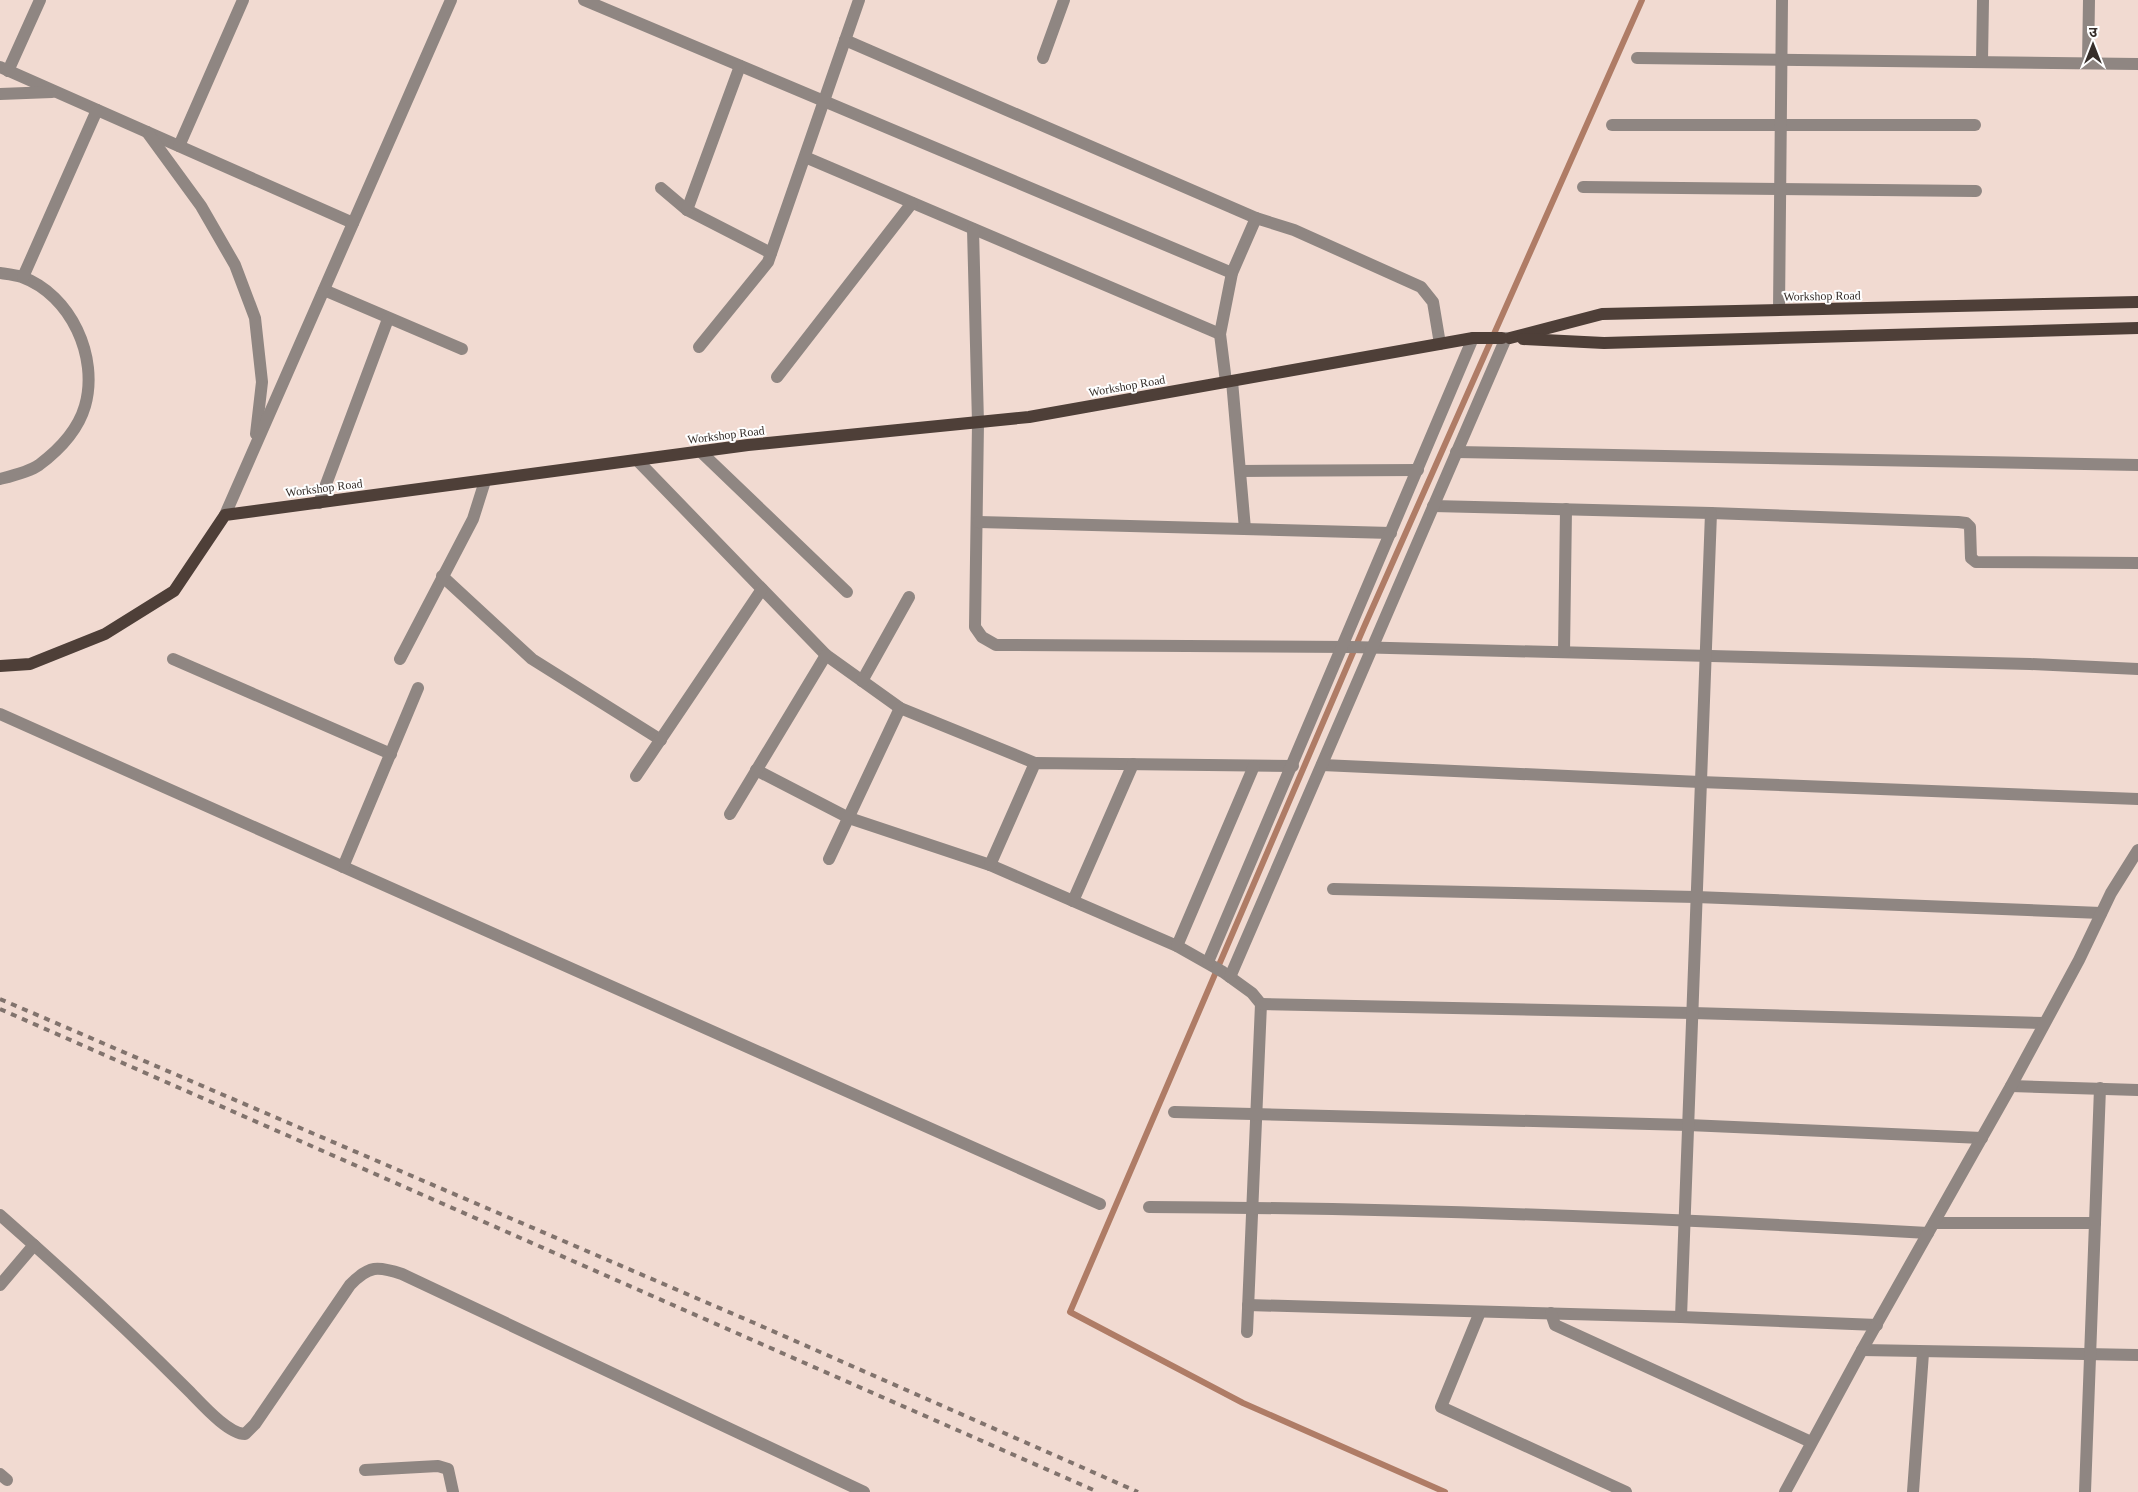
<svg xmlns="http://www.w3.org/2000/svg" width="2138" height="1492" font-family="'Times New Roman','Noto Sans Devanagari',serif">
  <rect width="100%" height="100%" fill="#f1dad1"/>
  <g fill="none" stroke-linecap="round" stroke-linejoin="round">
    <!-- stream -->
    <path stroke="#af7c66" stroke-width="6" d="M 1445,1492 L 1243,1403 L 1070,1312 L 1364,627 L 1642,0"/>
    <!-- minor -->
    <g stroke="#8f8682" stroke-width="12">
      <path d="M 584,0 L 1232,273"/>
      <path d="M 845,40 L 1256,218"/>
      <path d="M 1043,58 L 1064,0"/>
      <path d="M 1637,58 L 2138,64"/>
      <path d="M 1982,61 L 1983,0"/>
      <path d="M 2088,62 L 2089,0"/>
      <path d="M 0,67 L 353,223"/>
      <path d="M 8,71 L 40,0"/>
      <path d="M 0,94 L 52,92"/>
      <path d="M 1612,125 L 1975,125"/>
      <path d="M 147,132 L 201,206 L 235,265 L 255,318 L 262,382 L 256,434"/>
      <path d="M 179,146 L 243,0"/>
      <path d="M 805,157 L 1220,334"/>
      <path d="M 1583,187 L 1976,191"/>
      <path d="M 661,188 L 687,210 L 771,253"/>
      <path d="M 687,210 L 740,66"/>
      <path d="M 973,229 L 978,423 L 975,627 L 982,637 L 996,645 L 1351,647 L 2030,664 L 2138,669"/>
      <path d="M 0,273 C 7,274 16,275 22,277 C 71,295 99,357 85,406 C 78,430 59,450 39,465 C 29,472 12,476 0,479"/>
      <path d="M 23,277 L 97,110"/>
      <path d="M 324,290 L 462,349"/>
      <path d="M 1779,310 L 1782,0"/>
      <path d="M 699,347 L 768,262 L 859,0"/>
      <path d="M 777,377 L 912,203"/>
      <path d="M 1232,381 L 1245,529"/>
      <path d="M 1226,382 L 1220,334 L 1232,273 L 1256,218 L 1294,230 L 1421,287 L 1433,302 L 1440,344"/>
      <path d="M 701,452 L 847,592"/>
      <path d="M 1456,452 L 2138,465"/>
      <path d="M 637,460 L 826,655 L 900,708 L 1035,763"/>
      <path d="M 1240,471 L 1418,470"/>
      <path d="M 319,503 L 388,319"/>
      <path d="M 1433,506 L 1711,513 L 1958,522 L 1966,523 L 1970,527 L 1971,558 L 1976,562 L 2138,563"/>
      <path d="M 225,515 L 451,0"/>
      <path d="M 978,522 L 1391,533"/>
      <path d="M 442,576 L 532,659 L 661,740"/>
      <path d="M 1564,652 L 1566,509"/>
      <path d="M 173,659 L 391,754"/>
      <path d="M 400,659 L 473,519 L 485,481"/>
      <path d="M 862,681 L 909,597"/>
      <path d="M 0,714 L 1100,1204"/>
      <path d="M 1322,765 L 1700,782 L 2138,799"/>
      <path d="M 756,770 L 849,818 L 990,865 L 1177,946 L 1223,972 L 1252,993 L 1261,1004 L 1247,1332"/>
      <path d="M 636,776 L 762,589"/>
      <path d="M 730,814 L 826,655"/>
      <path d="M 829,859 L 900,708"/>
      <path d="M 990,865 L 1035,763 L 1293,766"/>
      <path d="M 343,867 L 418,688"/>
      <path d="M 1333,889 L 1696,897 L 2101,913"/>
      <path d="M 1073,901 L 1133,764"/>
      <path d="M 1177,946 L 1254,766"/>
      <path d="M 1208,962 L 1473,338"/>
      <path d="M 1230,977 L 1506,338"/>
      <path d="M 1261,1004 L 1692,1013 L 2044,1023"/>
      <path d="M 2011,1086 L 2138,1090"/>
      <path d="M 1174,1112 L 1688,1125 L 1982,1138"/>
      <path d="M 1149,1207 C 1409,1208 1668,1218 1928,1233"/>
      <path d="M 0,1215 C 65,1272 128,1330 189,1391 C 201,1403 228,1434 245,1434 L 255,1424 L 350,1285 C 369,1265 378,1266 402,1274 L 864,1492"/>
      <path d="M 1934,1223 L 2095,1223"/>
      <path d="M 0,1285 L 34,1245"/>
      <path d="M 1248,1305 L 1681,1317 L 1877,1325"/>
      <path d="M 1480,1312 L 1441,1407 L 1626,1492"/>
      <path d="M 1551,1313 L 1555,1325 L 1811,1442"/>
      <path d="M 1681,1317 L 1711,513"/>
      <path d="M 1862,1350 L 2138,1355"/>
      <path d="M 365,1470 L 438,1466 L 448,1469 L 453,1492"/>
      <path d="M 0,1474 L 7,1480"/>
      <path d="M 1785,1492 L 1862,1350 L 2011,1086 L 2079,960 L 2111,893 L 2138,850"/>
      <path d="M 1913,1492 L 1923,1353"/>
      <path d="M 2085,1492 L 2100,1088"/>
    </g>
    <!-- major -->
    <g stroke="#4e3f38" stroke-width="12">
      <path d="M 1510,338 L 1602,314 L 2138,302"/>
      <path d="M 1523,339 L 1604,343 L 2138,328"/>
      <path d="M 0,666 L 30,664 L 105,634 L 174,591 L 225,515 L 748,445 L 1029,417 L 1473,338 L 1502,338"/>
    </g>
    <!-- rail -->
    <g stroke="#81736d" stroke-width="4" stroke-dasharray="6 6" stroke-linecap="butt">
      <path d="M 0,999 L 752,1322 L 1138,1492"/>
      <path d="M 0,1009 L 1098,1492"/>
    </g>
  </g>
  <g text-anchor="middle" dominant-baseline="central" stroke-width="4" stroke-linejoin="round" paint-order="stroke">
    <!-- street labels -->
    <g font-size="12" fill="#362e2a" stroke="#fff">
      <text transform="translate(1822 296) rotate(-1)">Workshop Road</text>
      <text transform="translate(1127 386) rotate(-10)">Workshop Road</text>
      <text transform="translate(726 435) rotate(-7)">Workshop Road</text>
      <text transform="translate(324 488) rotate(-7)">Workshop Road</text>
    </g>
  </g>
  <!-- north arrow -->
  <g transform="translate(2093 45)" stroke="#ffffff" stroke-width="4" paint-order="stroke">
  <path d="M0-4L9 19L0 12L-9 19Z" fill="#362e2a"/>
  <text y="-8" font-size="14" font-weight="bold" text-anchor="middle" fill="#362e2a">उ</text>
  </g>
</svg>
